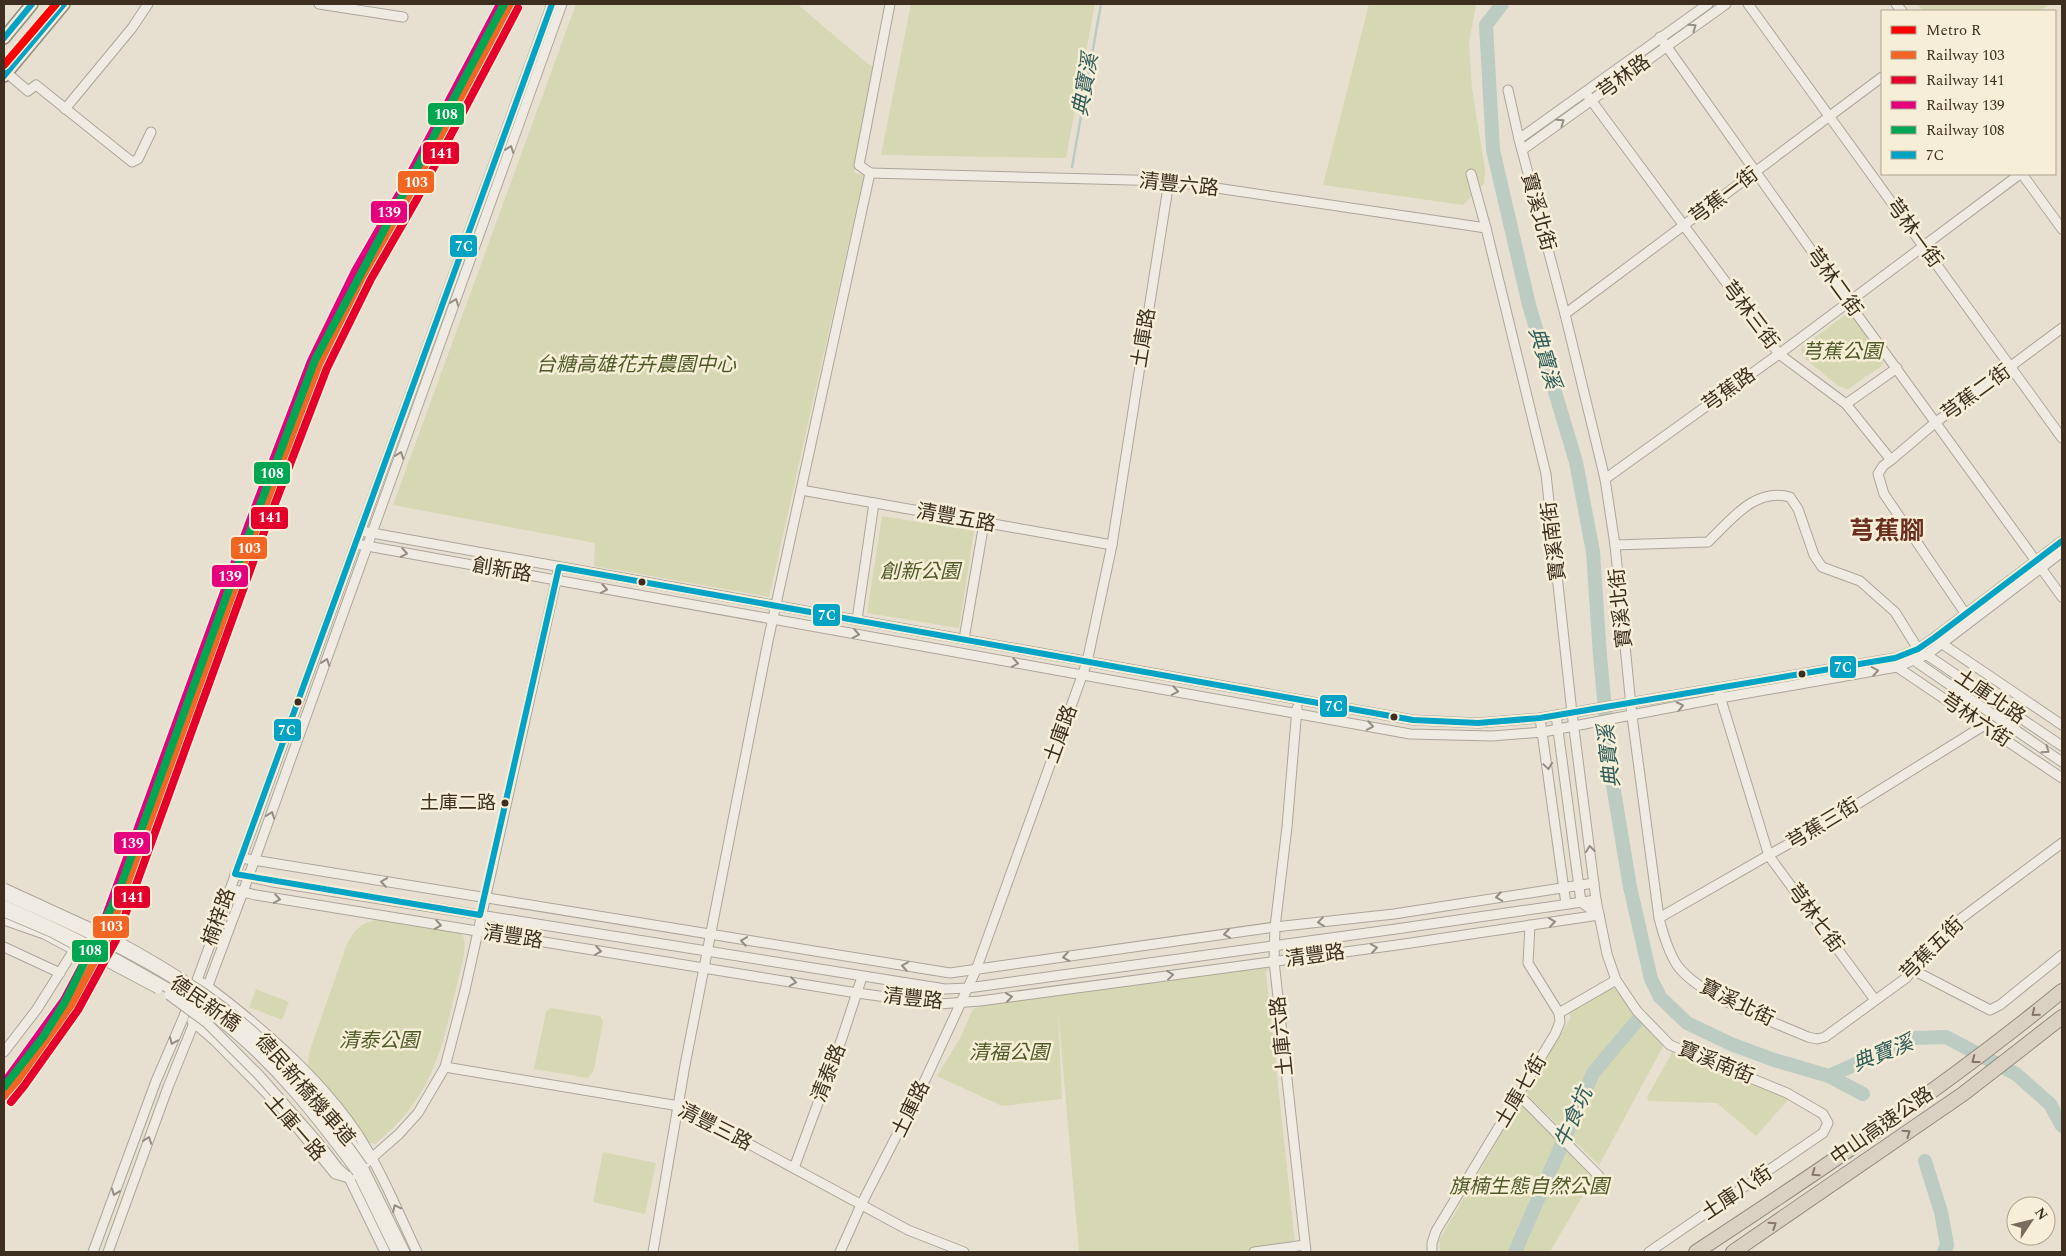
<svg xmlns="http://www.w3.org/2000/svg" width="2066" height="1256" font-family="Spectral,'Noto Sans TC',serif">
  <rect width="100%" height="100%" fill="#e7e0d1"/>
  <!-- green -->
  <g fill="#d6d7b3">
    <path d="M 576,4 L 797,4 L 874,69 L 854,173 L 864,175 L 769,597 L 594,566 L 595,543 L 393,505 Z"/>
    <path d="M 911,4 L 1095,4 L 1066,158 L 881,155 Z"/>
    <path d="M 1369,4 L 1476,4 L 1469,43 L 1472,89 L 1485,169 L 1484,184 L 1463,205 L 1323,185 Z"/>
    <path d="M 1917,4 L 2050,4 L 2040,11 L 1923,11 Z"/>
    <path d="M 1845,315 L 1852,317 L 1883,359 L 1883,365 L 1848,389 L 1838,386 L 1802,356 L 1801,348 Z"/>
    <path d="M 882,516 L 974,531 L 959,628 L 867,613 Z"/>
    <path d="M 383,918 L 460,931 C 470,943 461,966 458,980 C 442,1049 433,1097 375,1144 L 368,1142 L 363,1137 L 343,1107 L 308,1066 L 309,1053 L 347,944 C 357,925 363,923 383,918 Z"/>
    <path d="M 1274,961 L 1266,972 L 1295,1243 L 1239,1252 L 1079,1252 L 1058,1010 L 1062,1099 L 1002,1106 L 937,1076 L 960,1038 L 973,1009 L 983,1005 L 1056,990 Z"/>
    <path d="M 1615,984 L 1667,1039 L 1599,1165 L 1525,1093 L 1571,1017 L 1567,1011 Z"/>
    <path d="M 256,989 L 289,1002 L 282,1020 L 249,1007 Z"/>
    <path d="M 551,1008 L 600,1016 L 603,1021 L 594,1070 L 588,1078 L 534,1069 L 546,1012 Z"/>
    <path d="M 1673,1051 L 1679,1054 L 1789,1099 L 1756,1136 L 1717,1103 L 1649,1101 L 1647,1097 Z"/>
    <path d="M 1521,1101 L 1596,1173 L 1550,1252 L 1440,1252 L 1439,1240 Z"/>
    <path d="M 603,1152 L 656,1163 L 645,1214 L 593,1202 Z"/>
  </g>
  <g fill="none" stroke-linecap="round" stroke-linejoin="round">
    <!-- stream -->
    <path stroke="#bcccc2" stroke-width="2.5" d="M 1072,167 L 1101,4"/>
    <!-- river -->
    <g stroke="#bcccc2" stroke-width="14">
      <path d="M 1502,4 L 1486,25 L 1493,150 L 1529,305 L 1576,462 L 1593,552 L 1600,656 L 1611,773 L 1630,887 L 1651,979 L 1660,997 L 1687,1023 L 1731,1044 L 1774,1060 L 1829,1076 L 1915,1038 L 1946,1037 L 2016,1074 L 2050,1104 L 2062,1126"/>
      <path d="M 1829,1076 L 1863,1094"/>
      <path d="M 1925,1161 L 1941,1212 L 1947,1245 L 1944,1252"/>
      <path d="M 1515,1252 L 1593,1073 L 1637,1021"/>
    </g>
    <defs>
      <g id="minor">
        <path d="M 319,4 L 403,17"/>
        <path d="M 1748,4 L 2062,438"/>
        <path d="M 1896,4 L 1902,11"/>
        <path d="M 1660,37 L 1848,302 L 2062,597"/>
        <path d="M 7,73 L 28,91 L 36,85 L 132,162 L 138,159 L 151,132"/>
        <path d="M 1508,90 L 1519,139 L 1565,314 L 1605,479 L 1615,545 L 1632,716 L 1659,918 C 1663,934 1668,951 1677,965 C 1700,997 1772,1021 1808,1037 L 1817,1039 L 1825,1037 L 1906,978 L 1947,929 L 2062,843"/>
        <path d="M 1585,92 L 1779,354 L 1846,404 L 1891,460 L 1883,466 L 1878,474 L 1884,494 L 1967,616"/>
        <path d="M 65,109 L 132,28 L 148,4"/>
        <path d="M 1519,139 L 1708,4"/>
        <path d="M 1522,150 L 1726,4"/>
        <path d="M 870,173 L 1169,181 L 1486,228"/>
        <path d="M 870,173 L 859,165 L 890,4"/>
        <path d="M 1471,174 L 1486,228 L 1546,474 L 1572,713 L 1596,900 L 1607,954 L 1616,980 L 1637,1011 L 1670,1045 L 1787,1093 L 1823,1114 L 1828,1123 L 1823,1133 L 1649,1252"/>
        <path d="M 2022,174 L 2062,229"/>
        <path d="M 1565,314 L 1882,77"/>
        <path d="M 1846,404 L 1897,368"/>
        <path d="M 1891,460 L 1936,422 L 2062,328"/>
        <path d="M 1605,479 L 1779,354 L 2020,174"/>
        <path d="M 801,490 L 1112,545"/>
        <path d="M 361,531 L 1413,720 L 1478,723 L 1540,718 L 1895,658 L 1918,649 L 1934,638 L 2062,541"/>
        <path d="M 356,544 L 1410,734 L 1492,736 L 1543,732 L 1720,698 L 1897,667 L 1928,654 L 2062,552"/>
        <path d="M 1615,545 L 1708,542 C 1731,520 1755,487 1790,497 L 1798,509 L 1814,555 L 1822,567 L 1860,581 L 1895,612 L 1918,649 L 2062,746"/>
        <path d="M 857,620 L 874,503"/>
        <path d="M 964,639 L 984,523"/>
        <path d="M 1938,641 L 2062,725"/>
        <path d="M 1916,656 L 1915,661 L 2062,762"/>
        <path d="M 1897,664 L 1897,667 L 2062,778"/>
        <path d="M 1719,693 L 1769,856 L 1875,1000"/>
        <path d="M 1297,708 L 1287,827 L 1275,927 L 1274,961 L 1306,1252"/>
        <path d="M 1556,715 L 1581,902 L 1599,915"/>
        <path d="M 1540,718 L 1566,904"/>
        <path d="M 241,858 L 950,973 L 1275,927 L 1394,914 L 1594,883"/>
        <path d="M 235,874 L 273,882 L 945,989 L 968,988 L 1396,929 L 1596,900"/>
        <path d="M 230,889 L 256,895 L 857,993 L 939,1004 L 980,1001 L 1397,945 L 1599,915"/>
        <path d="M 1659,918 L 1851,808 L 1983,726"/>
        <path d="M 4,920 L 44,934 L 74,950 L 37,1009 L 4,1052"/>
        <path d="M 4,947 L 60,973"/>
        <path d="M 1913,970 L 1990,1010 L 2000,1005 L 2062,955"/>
        <path d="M 203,983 C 258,1024 319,1076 357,1133 C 381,1170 398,1212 417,1252"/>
        <path d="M 1559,1013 L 1616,980"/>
        <path d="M 192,1021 L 215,1041 L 280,1107 L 335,1174 L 349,1178"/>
        <path d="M 445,1067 L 679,1106 L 908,1230 L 964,1252"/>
        <path d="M 1519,1095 L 1599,1176"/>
        <path d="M 333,1116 C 343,1130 356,1155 372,1159"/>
        <path d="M 317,1141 L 338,1168 L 349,1178 L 385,1252"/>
        <path d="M 363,1167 L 405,1252"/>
        <path d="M 794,1168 L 842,1038 L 862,977"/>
        <path d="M 357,1172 L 396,1252"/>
        <path d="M 349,1178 L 399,1134 L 418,1113 L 445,1067 L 465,990 L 559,567"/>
        <path d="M 93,1252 L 156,1081 L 184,1016 L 552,4"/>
        <path d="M 108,1252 L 168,1087 L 194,1023 L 243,892 L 562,4"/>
        <path d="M 653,1252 L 685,1065 L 768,641 L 870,173"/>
        <path d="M 840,1252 L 861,1205 L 926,1078 L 976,970 L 1087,662 L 1112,545 L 1169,181"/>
        <path d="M 1254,1252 L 1305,1245"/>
        <path d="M 1432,1252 L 1432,1243 L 1436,1231 L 1555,1034 L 1560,1022 L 1559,1013 L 1528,963 L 1530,925"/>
      </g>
      <g id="major">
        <path d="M 4,38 L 32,4"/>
        <path d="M 4,76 L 64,4"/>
      </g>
      <g id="highway">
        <path d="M 1696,1252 C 1821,1170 1946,1086 2062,991"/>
        <path d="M 1733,1252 L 1963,1094 L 2062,1017"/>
      </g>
    </defs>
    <!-- minor casing -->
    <use href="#minor" stroke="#ada599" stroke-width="11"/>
    <!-- major casing -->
    <use href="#major" stroke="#928b80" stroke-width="14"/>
    <!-- highway casing -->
    <use href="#highway" stroke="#928b80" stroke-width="16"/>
    <!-- minor -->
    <use href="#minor" stroke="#efebe3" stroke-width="9"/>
    <!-- major -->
    <use href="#major" stroke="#e6e1d4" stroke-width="11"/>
    <!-- highway -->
    <use href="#highway" stroke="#dad1c2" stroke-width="14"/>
    <defs>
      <g id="minor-bridge">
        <path d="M 4,888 L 102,933"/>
        <path d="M 4,895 C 80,928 157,963 223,1013 C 278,1055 324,1111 363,1167"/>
        <path d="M 4,905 C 55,927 104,951 152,979 C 175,992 199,1005 220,1021 C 274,1063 317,1118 357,1172"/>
        <path d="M 4,912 L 51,932 L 158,989"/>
        <path d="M 116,940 C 177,973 235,1010 283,1060"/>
        <path d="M 169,995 L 207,1023 L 259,1075 L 317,1141"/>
        <path d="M 322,1103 L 333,1116"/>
      </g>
    </defs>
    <!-- minor-bridge casing -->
    <use href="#minor-bridge" stroke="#ada599" stroke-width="11" stroke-linecap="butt"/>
    <!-- minor-bridge -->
    <use href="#minor-bridge" stroke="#efebe3" stroke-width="9"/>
    <defs>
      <g id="bus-1">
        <path d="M 552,4 L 235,874 L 480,915 L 559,567 L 1413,720 L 1478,723 L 1540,718 L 1895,658 L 1918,649 L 1934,638 L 2062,541"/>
        <path d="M 4,38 L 32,4"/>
        <path d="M 4,76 L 64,4"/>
      </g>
    </defs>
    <!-- bus-1 casing -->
    <use href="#bus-1" stroke="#f7eed8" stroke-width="10"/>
    <!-- bus-1 -->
    <use href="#bus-1" stroke="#03a3c5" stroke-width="6"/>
    <defs>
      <path id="rail-1" d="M 4,1096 L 17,1081 L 71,1005 L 108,936 L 256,529 L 319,364 L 363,275 L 409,195 L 510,4"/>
      <path id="rail-2" d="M 11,1102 L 24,1086 L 78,1010 L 116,940 L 264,532 L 327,368 L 371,279 L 417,199 L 518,8"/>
      <path id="rail-3" d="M 4,1083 L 64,1000 L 100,932 L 248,526 L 311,361 L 355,271 L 401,191 L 500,4"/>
      <path id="rail-4" d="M 4,1087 L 43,1037 L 65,1002 L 117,896 L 252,526 L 315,360 L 504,4"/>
    </defs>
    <!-- rail-1 casing -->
    <use href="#rail-1" stroke="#f7eed8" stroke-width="11"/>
    <!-- rail-2 casing -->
    <use href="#rail-2" stroke="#f7eed8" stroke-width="11"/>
    <!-- rail-3 casing -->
    <use href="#rail-3" stroke="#f7eed8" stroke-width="11"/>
    <!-- rail-4 casing -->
    <use href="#rail-4" stroke="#f7eed8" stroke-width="11"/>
    <!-- rail-1 -->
    <use href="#rail-1" stroke="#f26522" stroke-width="8"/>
    <!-- rail-2 -->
    <use href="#rail-2" stroke="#e4002b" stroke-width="8"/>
    <!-- rail-3 -->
    <use href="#rail-3" stroke="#e5007d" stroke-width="8"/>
    <!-- rail-4 -->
    <use href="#rail-4" stroke="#00a651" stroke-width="8"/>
    <defs>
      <path id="metro-1" d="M 4,65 L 56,4"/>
    </defs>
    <!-- metro-1 casing -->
    <use href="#metro-1" stroke="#f7eed8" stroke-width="11"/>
    <!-- metro-1 -->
    <use href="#metro-1" stroke="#f00" stroke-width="8"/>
  </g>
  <!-- one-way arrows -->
  <defs><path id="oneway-chevron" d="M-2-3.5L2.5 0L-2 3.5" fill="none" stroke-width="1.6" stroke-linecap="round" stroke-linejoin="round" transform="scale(1.25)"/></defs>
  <g stroke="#968c82">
    <use href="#oneway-chevron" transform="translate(1693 27) rotate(-35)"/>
    <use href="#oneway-chevron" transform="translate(1561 122) rotate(-35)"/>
    <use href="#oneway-chevron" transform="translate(510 149) rotate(-70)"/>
    <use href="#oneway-chevron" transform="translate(455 302) rotate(-70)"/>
    <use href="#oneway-chevron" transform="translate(400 455) rotate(-70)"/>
    <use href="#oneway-chevron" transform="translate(404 553) rotate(10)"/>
    <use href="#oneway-chevron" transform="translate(604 589) rotate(10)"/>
    <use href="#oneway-chevron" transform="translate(856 634) rotate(10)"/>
    <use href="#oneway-chevron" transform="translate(326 662) rotate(-70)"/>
    <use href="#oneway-chevron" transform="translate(1015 663) rotate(10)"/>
    <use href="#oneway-chevron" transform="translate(1875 671) rotate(-10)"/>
    <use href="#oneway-chevron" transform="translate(1175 691) rotate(10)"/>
    <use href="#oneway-chevron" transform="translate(1680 706) rotate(-12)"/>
    <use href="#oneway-chevron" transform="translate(1370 726) rotate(10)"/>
    <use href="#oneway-chevron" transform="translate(2046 750) rotate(34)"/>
    <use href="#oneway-chevron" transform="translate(1548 766) rotate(82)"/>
    <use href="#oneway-chevron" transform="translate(271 815) rotate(-70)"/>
    <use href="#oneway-chevron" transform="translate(1590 849) rotate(-97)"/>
    <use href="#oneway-chevron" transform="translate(384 882) rotate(-171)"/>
    <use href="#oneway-chevron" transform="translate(1499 897) rotate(171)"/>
    <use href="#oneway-chevron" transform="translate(277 899) rotate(9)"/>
    <use href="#oneway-chevron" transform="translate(1321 922) rotate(173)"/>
    <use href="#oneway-chevron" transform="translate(1552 922) rotate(-8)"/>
    <use href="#oneway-chevron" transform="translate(438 925) rotate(9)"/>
    <use href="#oneway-chevron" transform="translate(1227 934) rotate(172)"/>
    <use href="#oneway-chevron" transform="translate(744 941) rotate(-171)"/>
    <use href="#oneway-chevron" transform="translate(1374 948) rotate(-8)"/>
    <use href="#oneway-chevron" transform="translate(598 951) rotate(9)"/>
    <use href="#oneway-chevron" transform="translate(1066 957) rotate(172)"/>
    <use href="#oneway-chevron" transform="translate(905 966) rotate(-171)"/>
    <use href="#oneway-chevron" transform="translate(1170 975) rotate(-7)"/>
    <use href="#oneway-chevron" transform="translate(793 982) rotate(9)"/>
    <use href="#oneway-chevron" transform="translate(1009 997) rotate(-8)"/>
    <use href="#oneway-chevron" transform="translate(173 1041) rotate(113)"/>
    <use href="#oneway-chevron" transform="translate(148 1140) rotate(-70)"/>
    <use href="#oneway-chevron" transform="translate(115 1192) rotate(110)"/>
    <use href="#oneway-chevron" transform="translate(396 1208) rotate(-115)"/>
  </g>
  <g stroke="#847769">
    <use href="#oneway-chevron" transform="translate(2035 1013) rotate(141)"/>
    <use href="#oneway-chevron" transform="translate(1975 1060) rotate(143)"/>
    <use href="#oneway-chevron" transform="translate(1907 1133) rotate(-35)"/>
    <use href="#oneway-chevron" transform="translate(1815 1173) rotate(145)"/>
    <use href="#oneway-chevron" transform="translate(1773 1225) rotate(-34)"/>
  </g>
  <!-- markers -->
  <g fill="#3d2e20" stroke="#f7eed8" stroke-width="2">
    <circle cx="642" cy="582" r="4.5"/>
    <circle cx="1802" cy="674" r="4.5"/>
    <circle cx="298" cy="702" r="4.5"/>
    <circle cx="1394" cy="717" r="4.5"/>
    <circle cx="505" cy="803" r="4.5"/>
  </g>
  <g text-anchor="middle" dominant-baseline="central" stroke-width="5" stroke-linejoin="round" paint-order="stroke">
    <!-- bus labels -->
    <g font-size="19" fill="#3d2e20" stroke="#f7eed8" text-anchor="end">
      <text x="496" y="803">土庫二路</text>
    </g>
    <!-- street labels -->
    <g font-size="20" fill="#3d2e20" stroke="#f7eed8">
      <text transform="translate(1624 77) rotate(-36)">芎林路</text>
      <text transform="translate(1179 185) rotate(6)">清豐六路</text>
      <text transform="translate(1724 196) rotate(-37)">芎蕉一街</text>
      <text transform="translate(1538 212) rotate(75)">寶溪北街</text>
      <text transform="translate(1914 233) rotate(54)">芎林一街</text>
      <text transform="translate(1834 282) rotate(54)">芎林二街</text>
      <text transform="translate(1750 315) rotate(53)">芎林三街</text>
      <text transform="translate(1144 338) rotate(-81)">土庫路</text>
      <text transform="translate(1729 390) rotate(-36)">芎蕉路</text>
      <text transform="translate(1976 393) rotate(-36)">芎蕉二街</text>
      <text transform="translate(956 518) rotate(10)">清豐五路</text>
      <text transform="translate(1554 541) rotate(-97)">寶溪南街</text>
      <text transform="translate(502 570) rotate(10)">創新路</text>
      <text transform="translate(1621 608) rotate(-96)">寶溪北街</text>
      <text transform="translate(1990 697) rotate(34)">土庫北路</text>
      <text transform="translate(1976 720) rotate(34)">芎林六街</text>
      <text transform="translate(1061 734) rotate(-70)">土庫路</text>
      <text transform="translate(1823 824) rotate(-31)">芎蕉三街</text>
      <text transform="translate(219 917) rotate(-70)">楠梓路</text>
      <text transform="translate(1815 918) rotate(54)">芎林七街</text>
      <text transform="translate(513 937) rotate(9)">清豐路</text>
      <text transform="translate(1932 949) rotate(-45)">芎蕉五街</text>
      <text transform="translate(1315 956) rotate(-8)">清豐路</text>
      <text transform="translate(913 999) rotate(6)">清豐路</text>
      <text transform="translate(1737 1003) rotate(26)">寶溪北街</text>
      <text transform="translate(205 1004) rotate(35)">德民新橋</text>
      <text transform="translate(1282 1036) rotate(-96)">土庫六路</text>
      <text transform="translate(1716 1063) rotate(22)">寶溪南街</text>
      <text transform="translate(829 1073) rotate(-69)">清泰路</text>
      <text transform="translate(305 1090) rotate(49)">德民新橋機車道</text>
      <text transform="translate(1521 1091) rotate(-59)">土庫七街</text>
      <text transform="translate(911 1109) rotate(-64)">土庫路</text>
      <text transform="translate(1882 1126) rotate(-35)">中山高速公路</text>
      <text transform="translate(715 1127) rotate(27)">清豐三路</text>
      <text transform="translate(295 1128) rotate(49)">土庫一路</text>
      <text transform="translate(1737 1193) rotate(-34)">土庫八街</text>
    </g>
    <!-- park labels -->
    <g font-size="20" font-style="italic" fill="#4d5a26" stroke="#f7eed8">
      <text x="1842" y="352">芎蕉公園</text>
      <text x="636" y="365">台糖高雄花卉農園中心</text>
      <text x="920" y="572">創新公園</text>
      <text x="379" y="1041">清泰公園</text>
      <text x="1009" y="1053">清福公園</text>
      <text x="1529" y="1187">旗楠生態自然公園</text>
    </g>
    <!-- water labels -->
    <g font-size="21" font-style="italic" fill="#2f5d5a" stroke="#f7eed8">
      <text transform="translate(1086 85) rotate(-80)">典寶溪</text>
      <text transform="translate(1544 358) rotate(73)">典寶溪</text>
      <text transform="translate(1610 756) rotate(-96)">典寶溪</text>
      <text transform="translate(1883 1054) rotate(-22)">典寶溪</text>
      <text transform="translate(1574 1118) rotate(-66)">牛食坑</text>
    </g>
    <!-- district labels -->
    <g font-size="25" font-weight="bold" fill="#6b2e1e" stroke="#f7eed8">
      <text x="1887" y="532">芎蕉腳</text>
    </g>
  </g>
  <g stroke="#f7eed8" stroke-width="2">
    <rect x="427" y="102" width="38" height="24" rx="5" fill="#00a651"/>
    <rect x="422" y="141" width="38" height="24" rx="5" fill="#e4002b"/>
    <rect x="397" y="170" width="38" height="24" rx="5" fill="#f26522"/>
    <rect x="370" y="200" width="38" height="24" rx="5" fill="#e5007d"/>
    <rect x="449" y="234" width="29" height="24" rx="5" fill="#03a3c5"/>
    <rect x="253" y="461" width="38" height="24" rx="5" fill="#00a651"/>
    <rect x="250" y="506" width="39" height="24" rx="5" fill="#e4002b"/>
    <rect x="230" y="536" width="38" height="24" rx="5" fill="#f26522"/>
    <rect x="211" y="564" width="38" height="24" rx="5" fill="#e5007d"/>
    <rect x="812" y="603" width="29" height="24" rx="5" fill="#03a3c5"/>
    <rect x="1829" y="655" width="28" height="24" rx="5" fill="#03a3c5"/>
    <rect x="1319" y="694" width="29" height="24" rx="5" fill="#03a3c5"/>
    <rect x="273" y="718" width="29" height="24" rx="5" fill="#03a3c5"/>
    <rect x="113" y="831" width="38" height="24" rx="5" fill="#e5007d"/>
    <rect x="113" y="885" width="38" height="24" rx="5" fill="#e4002b"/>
    <rect x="92" y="915" width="38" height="24" rx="5" fill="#f26522"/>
    <rect x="71" y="939" width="38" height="24" rx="5" fill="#00a651"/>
  </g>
  <g font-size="14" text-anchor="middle" font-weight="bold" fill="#fff">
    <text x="446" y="119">108</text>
    <text x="441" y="158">141</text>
    <text x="416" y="187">103</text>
    <text x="389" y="217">139</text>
    <text x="464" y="251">7C</text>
    <text x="272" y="478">108</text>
    <text x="270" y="522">141</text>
    <text x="249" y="553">103</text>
    <text x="230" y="581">139</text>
    <text x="827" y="620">7C</text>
    <text x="1843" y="672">7C</text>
    <text x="1334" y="711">7C</text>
    <text x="287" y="735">7C</text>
    <text x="132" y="848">139</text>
    <text x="132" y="902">141</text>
    <text x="111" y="931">103</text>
    <text x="90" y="955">108</text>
  </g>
  <!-- border -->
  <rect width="2066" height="1256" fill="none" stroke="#3d2e20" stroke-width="10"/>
  <!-- legend -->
  <rect x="1881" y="10" width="175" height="165" fill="#f7eed8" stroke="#ada18e"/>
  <rect x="1891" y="26" width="25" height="8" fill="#ff0000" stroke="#ada18e"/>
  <text x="1926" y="35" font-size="15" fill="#3d2e20">Metro R</text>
  <rect x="1891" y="51" width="25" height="8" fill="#f26522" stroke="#ada18e"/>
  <text x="1926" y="60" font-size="15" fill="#3d2e20">Railway 103</text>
  <rect x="1891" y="76" width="25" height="8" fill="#e4002b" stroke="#ada18e"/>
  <text x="1926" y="85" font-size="15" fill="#3d2e20">Railway 141</text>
  <rect x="1891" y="101" width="25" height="8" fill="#e5007d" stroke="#ada18e"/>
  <text x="1926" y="110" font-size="15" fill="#3d2e20">Railway 139</text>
  <rect x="1891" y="126" width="25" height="8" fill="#00a651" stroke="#ada18e"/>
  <text x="1926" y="135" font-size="15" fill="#3d2e20">Railway 108</text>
  <rect x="1891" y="151" width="25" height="8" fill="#03a3c5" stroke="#ada18e"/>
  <text x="1926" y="160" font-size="15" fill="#3d2e20">7C</text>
  <!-- north arrow -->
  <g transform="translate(2031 1221) rotate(55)"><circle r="24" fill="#f7eed8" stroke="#ada18e"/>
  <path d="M0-4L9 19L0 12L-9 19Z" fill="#786c5e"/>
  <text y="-8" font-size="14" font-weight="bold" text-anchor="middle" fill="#3d2e20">N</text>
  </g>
</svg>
